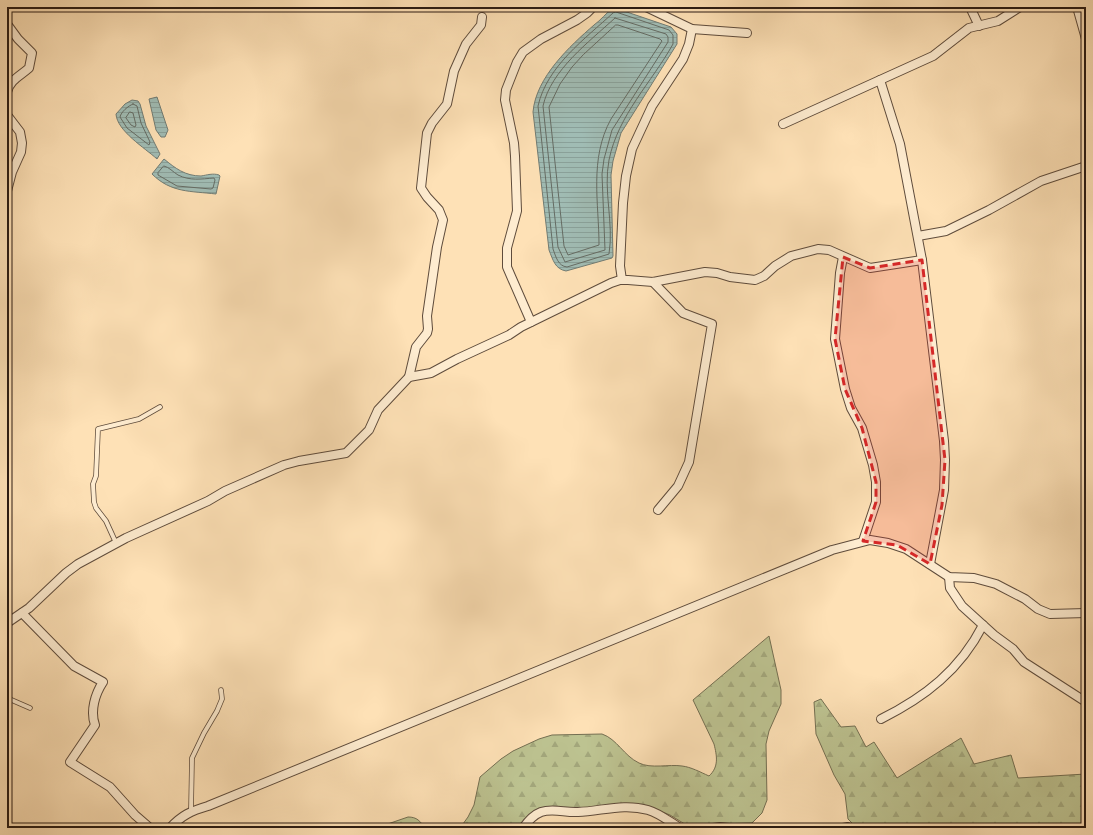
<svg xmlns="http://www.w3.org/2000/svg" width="1093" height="835" font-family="'IM FELL English',serif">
  <defs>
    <pattern id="forest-firs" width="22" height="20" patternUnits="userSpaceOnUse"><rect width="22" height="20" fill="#bdc391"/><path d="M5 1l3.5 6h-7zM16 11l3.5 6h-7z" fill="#a3a77c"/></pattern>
    <pattern id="water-rules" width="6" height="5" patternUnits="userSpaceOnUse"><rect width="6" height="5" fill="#a0bcb4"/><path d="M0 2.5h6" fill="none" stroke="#8aa19a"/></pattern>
  </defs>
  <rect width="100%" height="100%" fill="#fee1b6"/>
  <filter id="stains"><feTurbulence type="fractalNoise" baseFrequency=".005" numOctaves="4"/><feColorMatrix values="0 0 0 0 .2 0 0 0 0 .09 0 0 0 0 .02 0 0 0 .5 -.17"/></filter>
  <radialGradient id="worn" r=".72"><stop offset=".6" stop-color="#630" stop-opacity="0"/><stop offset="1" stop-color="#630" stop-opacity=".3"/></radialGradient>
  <!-- forest -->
  <g fill="url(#forest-firs)" stroke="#746f52">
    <path d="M 769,636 L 781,690 L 781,704 L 769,731 L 766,744 L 767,800 L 762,813 L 752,823 L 718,824 L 704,828 L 693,828 L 688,826 L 670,815 L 650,807 L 544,808 C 532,810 526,818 520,828 L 460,828 L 468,817 L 474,805 L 480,777 L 501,759 L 513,751 L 539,739 L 552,735 L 602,734 C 617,739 624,756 639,763 C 651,769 669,764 682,766 C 691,767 700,772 709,776 C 719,767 717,756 714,744 L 693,700 Z"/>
    <path d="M 821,699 L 841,727 L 855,726 L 866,747 L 874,742 L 897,778 L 961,738 L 974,764 L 1011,755 L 1018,778 L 1086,774 L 1086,828 L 857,828 L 848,819 L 845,794 L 834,775 L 816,734 L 814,702 Z"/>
    <path d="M 408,817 C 417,817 420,821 425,828 L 376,828 Z"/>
  </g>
  <!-- water -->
  <g fill="url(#water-rules)" stroke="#717c74">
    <path d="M 613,8 L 615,8 L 671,27 L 677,34 L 677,44 L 621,133 L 613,161 L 611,175 L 613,256 L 612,258 L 566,271 C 555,269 553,260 549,250 L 533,112 C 536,77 570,46 594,25 C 601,20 606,13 613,8 Z"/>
    <path d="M 157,97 L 168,130 L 165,137 L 161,137 L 156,130 L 149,99 Z"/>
    <path d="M 132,100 L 138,101 L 140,104 L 146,126 L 160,154 L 157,159 C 145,148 117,131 116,114 L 125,104 Z"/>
    <path d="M 164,159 C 175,168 185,176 201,176 C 207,175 213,173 219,175 L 220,176 L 216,194 C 191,191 171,193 152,174 Z"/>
  </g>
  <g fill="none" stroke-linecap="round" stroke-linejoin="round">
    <!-- shore -->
    <g stroke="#656c64" stroke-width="1">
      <path d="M 616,12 L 669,30 L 673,35 L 673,44 C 652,82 618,115 609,160 C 603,191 614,223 609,254 L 567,267 C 558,266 556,257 553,249 L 538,106 C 547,66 585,39 613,13 Z"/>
      <path d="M 615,18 L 666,34 L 668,37 L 668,42 L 612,130 L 604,159 L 602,174 L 605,250 L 565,262 L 558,247 L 543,106 C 551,70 589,42 615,18 Z"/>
      <path d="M 616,25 L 618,25 L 660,39 L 662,41 L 611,119 C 589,159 599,203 599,245 L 568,255 L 564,246 L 549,107 L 560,84 L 572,67 L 583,55 Z"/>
      <path d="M 133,104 L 137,106 L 141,123 L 150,142 L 149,145 L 127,128 L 120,117 C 121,112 128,106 133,104 Z"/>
      <path d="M 130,112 L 133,113 L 136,125 L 135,127 L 131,125 L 126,118 Z"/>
      <path d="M 164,166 C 169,167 173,172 178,175 C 190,181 201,179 214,178 L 215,180 L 213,188 L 211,189 L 177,186 L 158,175 L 158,173 Z"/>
    </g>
    <defs>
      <g id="service">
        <path d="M 116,543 L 106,521 L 96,508 L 94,502 L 93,484 L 96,476 L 98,429 L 139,419 L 160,407"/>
        <path d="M 7,698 L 30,708"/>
        <path d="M 191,811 L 192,758 L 204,733 L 217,711 L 222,699 L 221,690"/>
      </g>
      <g id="minor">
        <path d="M 646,7 L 692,29 L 747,33"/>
        <path d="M 970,7 L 979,26"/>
        <path d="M 1077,7 L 1086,39"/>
        <path d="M 7,24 L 18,39 L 32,53 L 29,68 C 20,76 10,80 7,92"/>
        <path d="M 880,80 L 900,144 L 922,260 L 944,441 L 945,460 L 944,490 L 930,564"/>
        <path d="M 7,115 L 20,132 L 22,143 L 21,152 L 12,172 L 7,191"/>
        <path d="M 783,124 L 933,56 L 969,28 L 998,21 L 1020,7"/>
        <path d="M 918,236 L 946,231 L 989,210 L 1041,181 L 1086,166"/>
        <path d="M 843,257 L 840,273 L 835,339 L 845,389 L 851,408 L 862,428 L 873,465 L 876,482 L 876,502 L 863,541"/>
        <path d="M 622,280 L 620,266 L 623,203 L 626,176 L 632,149 L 652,106 L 683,59 L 689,44 L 692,29"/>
        <path d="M 653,282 L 683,313 L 712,324 L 689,462 L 678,486 L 658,510"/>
        <path d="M 531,322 L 507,267 L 507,248 L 517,211 L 515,156 L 514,143 L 505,100 L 506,90 L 517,62 L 523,52 L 541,39 L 577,20 L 587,13 L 593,7"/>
        <path d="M 409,377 L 416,347 L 427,333 L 428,329 L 427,316 L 437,247 L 443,220 L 439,210 L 427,197 L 421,188 L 427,133 L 432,123 L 447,104 L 454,71 L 466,44 L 481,25 L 482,17"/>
        <path d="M 949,577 L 950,588 L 962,606 L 994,635 L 1013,649 L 1024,662 L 1086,702"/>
        <path d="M 22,613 L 74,666 L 103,682 C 95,694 90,711 95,725 L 70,762 L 110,787 L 135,815 L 150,828"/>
        <path d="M 7,623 L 29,608 L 66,573 L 78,564 L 126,538 L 208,501 L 225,491 L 284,465 L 299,461 L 346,453 L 369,430 L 378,410 L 409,377 L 431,373 L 457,359 L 509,335 L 521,327 L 611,283 L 620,280 L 628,280 L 653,282 L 705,272 L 717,273 L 730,277 L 755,280 L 764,276 L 775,266 L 791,256 L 818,249 L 829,250 L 870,268 L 922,260"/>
        <path d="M 881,719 C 925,697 960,670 983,625"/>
        <path d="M 170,828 C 182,815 191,811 208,806 L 832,550 L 870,540 L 888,543 L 906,549 L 949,577 L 974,578 L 996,584 L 1025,599 L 1038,609 L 1050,614 L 1086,613"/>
        <path d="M 523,828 C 528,821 533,815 541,812 C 553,808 566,813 578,812 C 602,811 624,803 648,810 C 659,813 670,822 680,828"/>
        <path d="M 713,828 L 720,827 L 730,828"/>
        <path d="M 843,828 L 848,827"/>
      </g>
    </defs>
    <!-- service casing -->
    <use href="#service" stroke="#5f4c3c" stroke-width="5.5"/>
    <!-- minor casing -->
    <use href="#minor" stroke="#5f4c3c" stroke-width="10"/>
    <!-- service -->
    <use href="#service" stroke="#feecd0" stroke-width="4"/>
    <!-- minor -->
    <use href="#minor" stroke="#feecd0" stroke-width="8"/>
  </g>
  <!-- marked area -->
  <path fill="#d62828" fill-opacity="0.2" stroke="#d62828" stroke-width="3" stroke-dasharray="8 5" stroke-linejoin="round" d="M 843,257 L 870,268 L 922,260 L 945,460 L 942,505 L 930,564 L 897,545 L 863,541 L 876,502 L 876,482 L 862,428 L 845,389 L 835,339 Z"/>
  <!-- margin -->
  <rect width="1093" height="835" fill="none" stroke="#fee1b6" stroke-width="24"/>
  <rect x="8" y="8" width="1077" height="819" fill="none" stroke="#2a1b13" stroke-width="2"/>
  <rect x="12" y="12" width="1069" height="811" fill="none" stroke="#2a1b13"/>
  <rect width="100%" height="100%" filter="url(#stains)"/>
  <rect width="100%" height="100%" fill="url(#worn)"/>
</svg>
